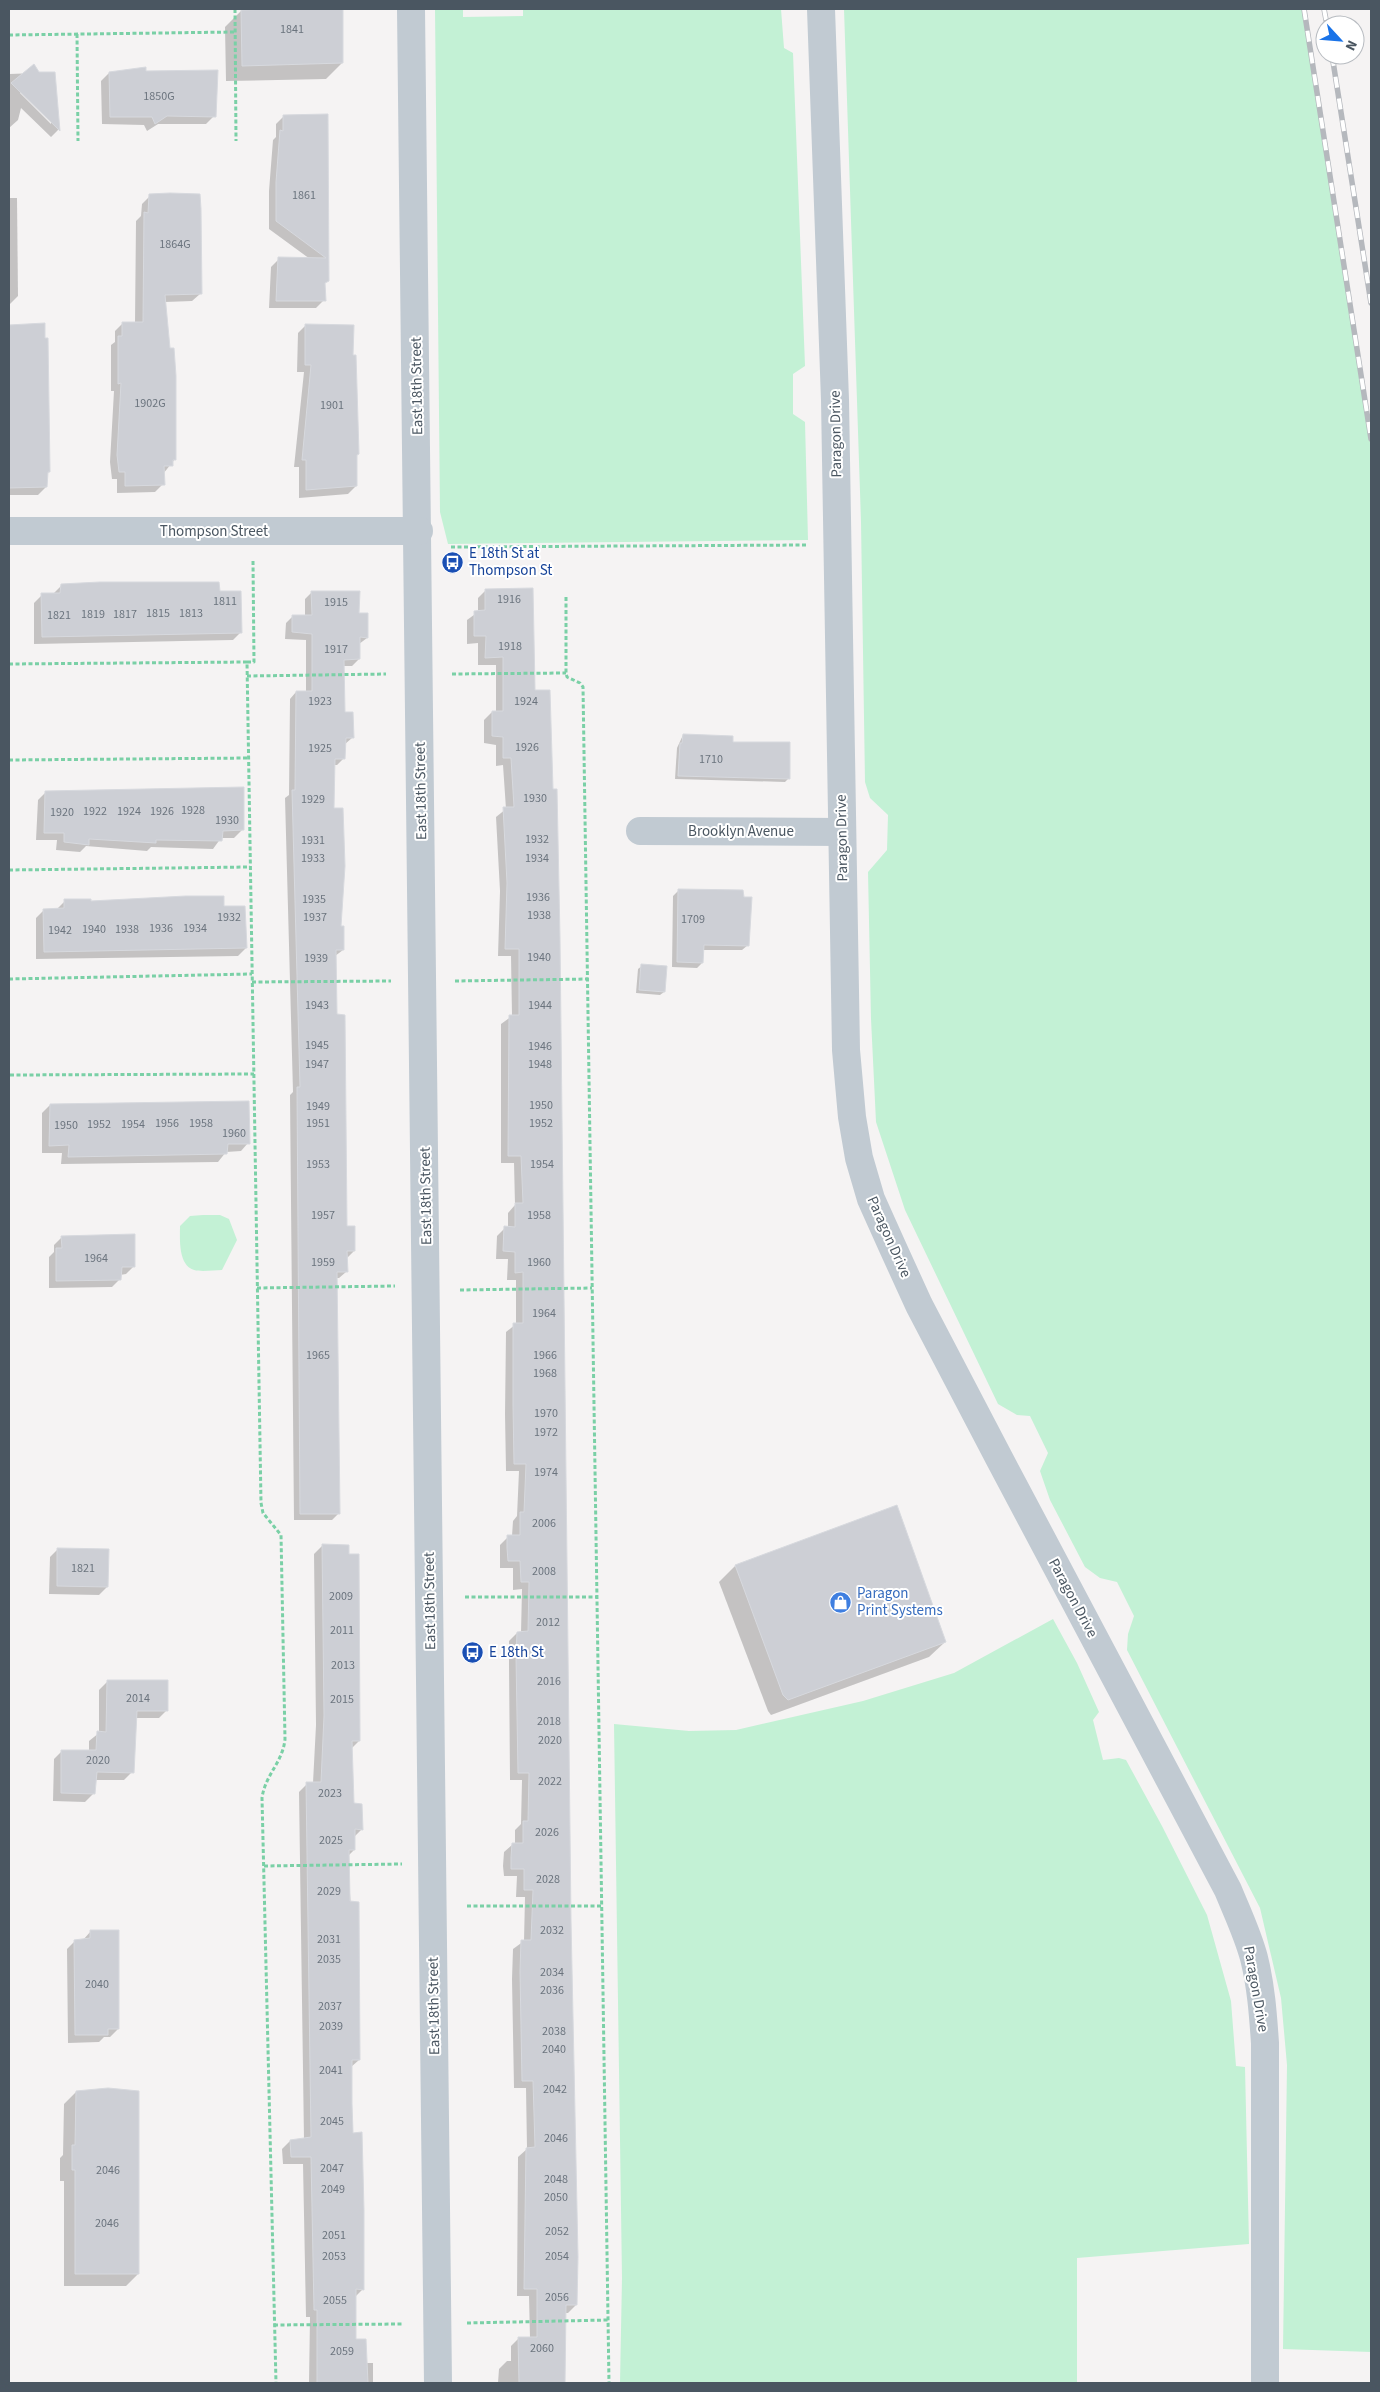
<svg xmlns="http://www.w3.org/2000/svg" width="1380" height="2392" font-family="'Source Sans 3',sans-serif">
  <rect width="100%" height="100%" fill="#f5f3f3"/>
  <!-- green -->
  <g fill="#c3f1d5">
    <path d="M 435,9 L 463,9 L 463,17 L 523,16 L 523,9 L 781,9 L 784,48 L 793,53 L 805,366 L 793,374 L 793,414 L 805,422 L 808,540 L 448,544 L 440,512 Z"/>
    <path d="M 844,9 L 1303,9 L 1371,441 L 1371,2352 L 1283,2349 L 1287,2065 L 1281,1998 L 1260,1908 L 1127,1650 L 1128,1634 L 1134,1616 L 1117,1582 L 1100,1578 L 1085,1567 L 1050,1500 L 1040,1471 L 1048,1453 L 1030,1416 L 1017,1415 L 998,1404 L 905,1210 L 876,1122 L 871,1019 L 868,872 L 887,850 L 888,815 L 870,798 L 865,782 L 861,522 Z"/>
    <path d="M 203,1215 L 220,1215 L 229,1219 L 237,1240 L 222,1270 C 214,1270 202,1272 194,1270 C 178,1265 180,1239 180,1226 L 190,1216 Z"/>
    <path d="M 1053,1619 L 1077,1663 L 1099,1712 L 1093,1720 L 1103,1760 L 1119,1758 L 1126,1760 L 1162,1826 L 1207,1915 L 1231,2001 L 1236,2066 L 1245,2067 L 1249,2244 L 1077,2258 L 1077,2383 L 620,2383 L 622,2278 L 614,1724 L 689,1731 L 736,1730 L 863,1701 L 954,1673 Z"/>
  </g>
  <!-- shadow -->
  <g fill="#0003" fill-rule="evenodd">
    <path d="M 255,9 L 324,9 L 342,63 L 326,79 L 226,81 L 225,27 L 241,11 L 255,10 Z"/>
    <path d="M 145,72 L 214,116 L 206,124 L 158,124 L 147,131 L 144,125 L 102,124 L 101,81 L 109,73 Z"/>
    <path d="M 38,73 L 54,73 L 58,130 L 51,137 L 21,108 L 18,120 L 9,128 L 9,74 ZM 21,91 L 51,120 L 51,124 L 20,93 Z"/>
    <path d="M 327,115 L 327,280 L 324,284 L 324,300 L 316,308 L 269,308 L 271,267 L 279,259 L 310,259 L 269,229 L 269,191 L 273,140 L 276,137 L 276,124 L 284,116 Z"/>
    <path d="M 150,196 L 200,294 L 192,301 L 165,302 L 175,459 L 163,474 L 163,484 L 155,492 L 117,493 L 117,479 L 112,479 L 110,462 L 114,391 L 111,391 L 111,345 L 115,342 L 115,331 L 123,323 L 135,323 L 136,221 L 141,216 L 142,204 Z"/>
    <path d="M 9,198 L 17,198 L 18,296 L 10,304 L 9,304 Z"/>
    <path d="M 44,324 L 49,472 L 46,474 L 46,487 L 38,495 L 9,495 L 9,326 Z"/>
    <path d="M 306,325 L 352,356 L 356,486 L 348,494 L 299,498 L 299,467 L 294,467 L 304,372 L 297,372 L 298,333 Z"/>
    <path d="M 62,585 L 219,592 L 241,632 L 233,640 L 34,644 L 34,603 L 42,595 L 54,593 Z"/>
    <path d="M 532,589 L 576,2305 L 568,2313 L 565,2313 L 565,2383 L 498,2383 L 499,2369 L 507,2361 L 511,2361 L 511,2346 L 519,2338 L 530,2338 L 529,2296 L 517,2296 L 518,2157 L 527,2149 L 526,2088 L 514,2088 L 512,1979 L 513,1949 L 524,1941 L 525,1897 L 516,1897 L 517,1876 L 504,1876 L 503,1866 L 504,1852 L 512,1845 L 515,1845 L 515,1830 L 521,1824 L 522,1780 L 510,1780 L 509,1665 L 509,1641 L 517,1633 L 521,1633 L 522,1589 L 513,1590 L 513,1568 L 500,1568 L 500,1545 L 508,1537 L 512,1536 L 513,1521 L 517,1516 L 519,1471 L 506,1471 L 505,1414 L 506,1332 L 516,1324 L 516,1280 L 507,1280 L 508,1259 L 496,1259 L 497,1236 L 505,1228 L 508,1228 L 508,1213 L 515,1205 L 514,1163 L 501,1163 L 501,1024 L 512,1016 L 511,956 L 498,956 L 500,891 L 496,817 L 506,809 L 503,765 L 496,766 L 496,745 L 484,743 L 484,720 L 492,712 L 496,712 L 496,665 L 478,665 L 478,643 L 467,644 L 467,620 L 478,612 L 478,598 L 486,590 Z"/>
    <path d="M 312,592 L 358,614 L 367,638 L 359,644 L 359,659 L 352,666 L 343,666 L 344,713 L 352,738 L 345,744 L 344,758 L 337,765 L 334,765 L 332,809 L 343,950 L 335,956 L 336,1015 L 346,1227 L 354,1251 L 347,1258 L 346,1272 L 339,1278 L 336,1278 L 339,1513 L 332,1520 L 294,1520 L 290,1095 L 293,1092 L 285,798 L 289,795 L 290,699 L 296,692 L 306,692 L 306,640 L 285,639 L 286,623 L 293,616 L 305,616 L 305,599 Z"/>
    <path d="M 683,735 L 732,743 L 789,778 L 785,782 L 675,779 L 677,748 Z"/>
    <path d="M 46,792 L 242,830 L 234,838 L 221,838 L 213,849 L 151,847 L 147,851 L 86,846 L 80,852 L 56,850 L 57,840 L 36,840 L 38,800 Z"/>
    <path d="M 679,890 L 742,899 L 748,945 L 742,950 L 702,950 L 702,963 L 697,968 L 672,967 L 673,896 Z"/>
    <path d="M 65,901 L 223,908 L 246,948 L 238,956 L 36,959 L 36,918 L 44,910 L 57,909 Z"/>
    <path d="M 642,966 L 664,992 L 660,995 L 636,993 L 638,969 Z"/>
    <path d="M 50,1105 L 248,1143 L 241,1151 L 226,1152 L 218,1162 L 61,1164 L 62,1153 L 42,1153 L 42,1113 Z"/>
    <path d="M 62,1237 L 134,1266 L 126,1274 L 120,1275 L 120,1279 L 112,1287 L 49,1288 L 49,1257 L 54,1252 L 54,1245 Z"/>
    <path d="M 896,1507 L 945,1642 L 929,1657 L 771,1715 L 768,1711 L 719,1582 L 735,1566 Z"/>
    <path d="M 322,1546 L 359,1741 L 351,1749 L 353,1805 L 362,1829 L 353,1838 L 354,1850 L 348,1856 L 359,2060 L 351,2067 L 351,2104 L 363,2289 L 355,2297 L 355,2341 L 366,2363 L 373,2363 L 373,2383 L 309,2383 L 310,2317 L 306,2317 L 303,2164 L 283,2164 L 282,2149 L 290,2141 L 304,2140 L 299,1792 L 307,1784 L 313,1783 L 316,1725 L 314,1554 Z"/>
    <path d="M 58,1549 L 107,1587 L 99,1595 L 49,1594 L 50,1557 Z"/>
    <path d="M 107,1682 L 167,1710 L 159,1718 L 135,1718 L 132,1772 L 124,1780 L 95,1780 L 93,1794 L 85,1802 L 53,1801 L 54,1759 L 62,1751 L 89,1752 L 89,1741 L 99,1733 L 99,1690 Z"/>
    <path d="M 91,1931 L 118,2029 L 110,2037 L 104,2037 L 99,2042 L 68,2043 L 67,1949 L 75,1941 L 83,1940 Z"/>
    <path d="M 76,2092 L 138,2274 L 126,2286 L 64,2286 L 64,2181 L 60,2181 L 60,2158 L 63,2155 L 64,2104 Z"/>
  </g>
  <!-- building -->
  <g fill="#cdcfd5" stroke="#d7d9de">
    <path d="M 272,9 L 343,9 L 343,63 L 242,66 L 241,10 Z"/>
    <path d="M 34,64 L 39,72 L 55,72 L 60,131 L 11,83 Z"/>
    <path d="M 146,67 L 146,71 L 218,70 L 216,117 L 167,116 L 155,124 L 152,117 L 110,117 L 109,72 Z"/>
    <path d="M 328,114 L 329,281 L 325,283 L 326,301 L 276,301 L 278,257 L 326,258 L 276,221 L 276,182 L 280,130 L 283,131 L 283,115 Z"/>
    <path d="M 170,193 L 200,194 L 201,209 L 202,294 L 165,295 L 170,348 L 174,348 L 176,376 L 176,460 L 173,460 L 173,466 L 164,466 L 165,485 L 125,486 L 125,472 L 119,472 L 117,455 L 121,383 L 118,384 L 118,336 L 122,336 L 122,322 L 143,322 L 144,212 L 148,213 L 149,194 Z"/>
    <path d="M 45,323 L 45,338 L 48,338 L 50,472 L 48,472 L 47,487 L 9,488 L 9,325 Z"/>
    <path d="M 305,324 L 354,325 L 353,355 L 356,355 L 359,454 L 357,455 L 357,486 L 306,490 L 306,460 L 302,460 L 311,365 L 305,365 Z"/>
    <path d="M 100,582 L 219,582 L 220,591 L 241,591 L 242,633 L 42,637 L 41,593 L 60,593 L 61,584 Z"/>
    <path d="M 533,588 L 535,690 L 550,690 L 553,789 L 557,789 L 560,939 L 571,1920 L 578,2257 L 577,2305 L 566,2305 L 565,2383 L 519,2383 L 518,2337 L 537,2337 L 537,2289 L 524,2289 L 526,2148 L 535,2147 L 533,2081 L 522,2081 L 520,1971 L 521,1940 L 531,1940 L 533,1890 L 524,1890 L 524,1869 L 511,1869 L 511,1857 L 512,1843 L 523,1843 L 523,1821 L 528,1821 L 529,1773 L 518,1773 L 516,1657 L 517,1632 L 528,1631 L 529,1582 L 521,1582 L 520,1561 L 508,1561 L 507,1548 L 507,1535 L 520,1535 L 520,1512 L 524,1512 L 526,1464 L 514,1464 L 513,1405 L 513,1323 L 523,1323 L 523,1272 L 515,1273 L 515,1252 L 503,1251 L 504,1226 L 515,1227 L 515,1203 L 523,1203 L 521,1156 L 508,1156 L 509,1015 L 519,1015 L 519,949 L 505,949 L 507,883 L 503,807 L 514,807 L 511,758 L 503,758 L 503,737 L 492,736 L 492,711 L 503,711 L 503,657 L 485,658 L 486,636 L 474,636 L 474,611 L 485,610 L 485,589 Z"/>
    <path d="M 311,591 L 360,591 L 359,613 L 368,613 L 368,638 L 360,637 L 360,659 L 344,660 L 345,712 L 353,712 L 354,738 L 346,738 L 345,759 L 335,759 L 334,808 L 343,808 L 345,866 L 341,926 L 344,926 L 344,950 L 336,950 L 337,1014 L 345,1015 L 347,1226 L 355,1226 L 355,1251 L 347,1251 L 348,1272 L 337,1272 L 340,1514 L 300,1514 L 297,1087 L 300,1087 L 292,790 L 295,790 L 296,691 L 312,691 L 312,634 L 292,632 L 292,615 L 312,615 Z"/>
    <path d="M 683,734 L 733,736 L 733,742 L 790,742 L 790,779 L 678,776 L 680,743 L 682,743 Z"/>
    <path d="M 244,787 L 244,830 L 223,831 L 222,841 L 156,840 L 156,843 L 89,839 L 89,845 L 64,842 L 64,833 L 44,833 L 45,791 Z"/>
    <path d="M 678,889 L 743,890 L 744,897 L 752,897 L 749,946 L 704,945 L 703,963 L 677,962 Z"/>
    <path d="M 186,896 L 224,896 L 224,906 L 245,906 L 247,948 L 44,952 L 43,909 L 64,908 L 64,899 L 91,899 L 91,901 Z"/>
    <path d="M 641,964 L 667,966 L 665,992 L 639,990 Z"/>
    <path d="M 249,1101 L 250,1144 L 228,1144 L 227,1154 L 68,1157 L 69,1145 L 49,1146 L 50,1104 Z"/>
    <path d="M 135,1234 L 135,1267 L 122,1267 L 121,1280 L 56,1281 L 56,1248 L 62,1248 L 61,1236 Z"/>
    <path d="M 897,1505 L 946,1642 L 788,1700 L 783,1695 L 735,1565 Z"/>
    <path d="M 322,1544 L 349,1545 L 349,1554 L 359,1554 L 360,1741 L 352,1741 L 354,1803 L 362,1804 L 363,1830 L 355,1829 L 355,1850 L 349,1850 L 350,1901 L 359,1902 L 360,2060 L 352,2060 L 352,2104 L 353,2133 L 362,2132 L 364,2211 L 364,2290 L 356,2289 L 356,2339 L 366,2339 L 368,2383 L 317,2383 L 317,2310 L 314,2310 L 311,2157 L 291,2157 L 290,2140 L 311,2137 L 306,1782 L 321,1782 L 324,1716 Z"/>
    <path d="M 57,1548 L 109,1549 L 108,1587 L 57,1586 Z"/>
    <path d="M 107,1680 L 168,1680 L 168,1711 L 137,1711 L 134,1773 L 97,1772 L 95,1794 L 61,1793 L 61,1750 L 96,1750 L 97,1731 L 106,1732 Z"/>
    <path d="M 90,1930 L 119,1930 L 119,2029 L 108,2029 L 108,2035 L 75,2035 L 74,1940 L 90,1938 Z"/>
    <path d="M 108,2088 L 139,2091 L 139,2274 L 75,2274 L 75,2170 L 72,2170 L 72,2145 L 75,2145 L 76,2091 Z"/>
  </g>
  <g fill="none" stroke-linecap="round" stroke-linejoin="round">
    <!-- path -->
    <g stroke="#7ad0a6" stroke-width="3" stroke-dasharray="4 2.5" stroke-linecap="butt">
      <path d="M 235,9 L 236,141"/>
      <path d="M 77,34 L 78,141"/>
      <path d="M 9,35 L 235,32"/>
      <path d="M 451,547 L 807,545"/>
      <path d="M 253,561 L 254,662 L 247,662 L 261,1503 L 263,1513 L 281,1535 L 285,1739 C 283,1762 265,1775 262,1798 L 276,2383"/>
      <path d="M 566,597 L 566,673 L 567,677 L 580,683 L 583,687 L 609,2383"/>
      <path d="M 9,664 L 247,662"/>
      <path d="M 452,674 L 566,673"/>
      <path d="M 247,676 L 386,674"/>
      <path d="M 9,760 L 249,758"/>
      <path d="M 9,870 L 250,867"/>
      <path d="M 9,979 L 252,974"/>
      <path d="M 455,981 L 588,979"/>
      <path d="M 252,982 L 391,981"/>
      <path d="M 10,1075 L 254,1074"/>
      <path d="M 257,1288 L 395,1286"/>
      <path d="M 460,1290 L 592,1288"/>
      <path d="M 465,1597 L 597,1597"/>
      <path d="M 264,1866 L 402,1864"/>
      <path d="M 467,1906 L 602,1906"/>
      <path d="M 467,2323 L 608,2320"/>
      <path d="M 274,2325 L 402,2324"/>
    </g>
    <!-- street -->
    <g stroke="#c1cad2" stroke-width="28">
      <path d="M 411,9 L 438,2383"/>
      <path d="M 821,9 L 835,400 L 846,1050 L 852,1117 L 859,1158 L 871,1199 L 893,1248 L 919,1305 L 999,1458 L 1228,1890 C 1237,1912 1248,1935 1254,1958 C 1261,1986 1263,2014 1265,2043 L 1265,2383"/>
      <path d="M 9,531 L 419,531"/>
      <path d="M 640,831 L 842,832"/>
    </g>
    <defs>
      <g id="rail">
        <path d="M 1304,9 L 1371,439"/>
        <path d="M 1324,9 L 1327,25"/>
        <path d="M 1332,55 L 1371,303"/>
      </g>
    </defs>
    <!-- rail casing -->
    <use href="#rail" stroke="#b5b8bd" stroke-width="5.5"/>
    <!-- rail -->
    <use href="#rail" stroke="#fff" stroke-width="4" stroke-dasharray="11" stroke-linecap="butt"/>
  </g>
  <!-- icons -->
  <defs>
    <symbol id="bus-disc" viewBox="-11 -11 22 22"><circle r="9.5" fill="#1a4fb4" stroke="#fff"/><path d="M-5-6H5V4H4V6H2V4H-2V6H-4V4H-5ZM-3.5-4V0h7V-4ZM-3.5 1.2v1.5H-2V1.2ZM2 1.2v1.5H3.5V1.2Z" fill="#fff"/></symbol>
    <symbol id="shop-disc" viewBox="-11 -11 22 22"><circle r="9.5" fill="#3f7fe0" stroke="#fff"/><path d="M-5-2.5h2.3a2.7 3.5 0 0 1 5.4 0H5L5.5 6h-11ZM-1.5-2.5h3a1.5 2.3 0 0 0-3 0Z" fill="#fff"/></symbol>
  </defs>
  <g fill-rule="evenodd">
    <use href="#bus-disc" x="440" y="550" width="25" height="25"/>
    <use href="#shop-disc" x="828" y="1590" width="25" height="25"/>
    <use href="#bus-disc" x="460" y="1640" width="25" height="25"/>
  </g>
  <g text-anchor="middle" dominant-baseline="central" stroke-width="4" stroke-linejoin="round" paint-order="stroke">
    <!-- number labels -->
    <g font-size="12" fill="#6b747e">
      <text x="292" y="29">1841</text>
      <text x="159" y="96">1850G</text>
      <text x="304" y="195">1861</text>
      <text x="175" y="244">1864G</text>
      <text x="150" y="403">1902G</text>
      <text x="332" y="405">1901</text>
      <text x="509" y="599">1916</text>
      <text x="225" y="601">1811</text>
      <text x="336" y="602">1915</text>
      <text x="158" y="613">1815</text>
      <text x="191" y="613">1813</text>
      <text x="93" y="614">1819</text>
      <text x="125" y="614">1817</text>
      <text x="59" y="615">1821</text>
      <text x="510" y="646">1918</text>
      <text x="336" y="649">1917</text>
      <text x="320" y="701">1923</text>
      <text x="526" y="701">1924</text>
      <text x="527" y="747">1926</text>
      <text x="320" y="748">1925</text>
      <text x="711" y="759">1710</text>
      <text x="535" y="798">1930</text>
      <text x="313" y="799">1929</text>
      <text x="193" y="810">1928</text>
      <text x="95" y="811">1922</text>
      <text x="129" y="811">1924</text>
      <text x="162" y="811">1926</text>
      <text x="62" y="812">1920</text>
      <text x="227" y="820">1930</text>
      <text x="537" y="839">1932</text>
      <text x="313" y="840">1931</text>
      <text x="313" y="858">1933</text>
      <text x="537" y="858">1934</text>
      <text x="538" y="897">1936</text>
      <text x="314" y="899">1935</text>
      <text x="539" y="915">1938</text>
      <text x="229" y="917">1932</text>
      <text x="315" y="917">1937</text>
      <text x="693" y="919">1709</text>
      <text x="161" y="928">1936</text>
      <text x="195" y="928">1934</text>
      <text x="94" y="929">1940</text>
      <text x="127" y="929">1938</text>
      <text x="60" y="930">1942</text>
      <text x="539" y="957">1940</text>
      <text x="316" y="958">1939</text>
      <text x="317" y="1005">1943</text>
      <text x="540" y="1005">1944</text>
      <text x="317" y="1045">1945</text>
      <text x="540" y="1046">1946</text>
      <text x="317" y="1064">1947</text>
      <text x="540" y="1064">1948</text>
      <text x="541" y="1105">1950</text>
      <text x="318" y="1106">1949</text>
      <text x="167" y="1123">1956</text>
      <text x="201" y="1123">1958</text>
      <text x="318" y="1123">1951</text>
      <text x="541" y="1123">1952</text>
      <text x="99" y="1124">1952</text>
      <text x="133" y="1124">1954</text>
      <text x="66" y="1125">1950</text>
      <text x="234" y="1133">1960</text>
      <text x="318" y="1164">1953</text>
      <text x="542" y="1164">1954</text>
      <text x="323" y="1215">1957</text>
      <text x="539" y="1215">1958</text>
      <text x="96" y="1258">1964</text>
      <text x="323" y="1262">1959</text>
      <text x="539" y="1262">1960</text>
      <text x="544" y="1313">1964</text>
      <text x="318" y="1355">1965</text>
      <text x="545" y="1355">1966</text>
      <text x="545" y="1373">1968</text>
      <text x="546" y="1413">1970</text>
      <text x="546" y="1432">1972</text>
      <text x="546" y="1472">1974</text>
      <text x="544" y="1523">2006</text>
      <text x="83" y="1568">1821</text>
      <text x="544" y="1571">2008</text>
      <text x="341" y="1596">2009</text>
      <text x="548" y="1622">2012</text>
      <text x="342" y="1630">2011</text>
      <text x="343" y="1665">2013</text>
      <text x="549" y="1681">2016</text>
      <text x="138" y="1698">2014</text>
      <text x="342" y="1699">2015</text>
      <text x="549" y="1721">2018</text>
      <text x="550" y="1740">2020</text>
      <text x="98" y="1760">2020</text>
      <text x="550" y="1781">2022</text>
      <text x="330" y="1793">2023</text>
      <text x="547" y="1832">2026</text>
      <text x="331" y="1840">2025</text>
      <text x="548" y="1879">2028</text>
      <text x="329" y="1891">2029</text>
      <text x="552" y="1930">2032</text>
      <text x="329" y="1939">2031</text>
      <text x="329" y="1959">2035</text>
      <text x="552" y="1972">2034</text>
      <text x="97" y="1984">2040</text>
      <text x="552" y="1990">2036</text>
      <text x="330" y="2006">2037</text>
      <text x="331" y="2026">2039</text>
      <text x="554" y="2031">2038</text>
      <text x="554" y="2049">2040</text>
      <text x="331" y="2070">2041</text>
      <text x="555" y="2089">2042</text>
      <text x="332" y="2121">2045</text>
      <text x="556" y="2138">2046</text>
      <text x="332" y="2168">2047</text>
      <text x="108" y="2170">2046</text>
      <text x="556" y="2179">2048</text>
      <text x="333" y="2189">2049</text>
      <text x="556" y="2197">2050</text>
      <text x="107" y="2223">2046</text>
      <text x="557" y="2231">2052</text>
      <text x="334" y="2235">2051</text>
      <text x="334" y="2256">2053</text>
      <text x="557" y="2256">2054</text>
      <text x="557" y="2297">2056</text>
      <text x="335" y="2300">2055</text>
      <text x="542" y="2348">2060</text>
      <text x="342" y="2351">2059</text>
    </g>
    <!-- street labels -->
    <g font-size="15" fill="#4a5661" stroke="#fff">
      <text transform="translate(417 386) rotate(-91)">East 18th Street</text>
      <text transform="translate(836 434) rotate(-91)">Paragon Drive</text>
      <text x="214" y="531">Thompson Street</text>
      <text transform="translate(421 791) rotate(-91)">East 18th Street</text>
      <text x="741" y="831">Brooklyn Avenue</text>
      <text transform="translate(842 838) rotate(-91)">Paragon Drive</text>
      <text transform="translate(426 1196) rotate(-91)">East 18th Street</text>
      <text transform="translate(889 1237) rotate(66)">Paragon Drive</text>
      <text transform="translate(1073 1598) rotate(62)">Paragon Drive</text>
      <text transform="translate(430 1601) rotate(-91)">East 18th Street</text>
      <text transform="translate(1256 1989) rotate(80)">Paragon Drive</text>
      <text transform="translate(434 2006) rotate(-91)">East 18th Street</text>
    </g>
    <!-- transit labels -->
    <g font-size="15" fill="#164399" stroke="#fff" text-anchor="start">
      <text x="469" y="553">E 18th St at<tspan x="469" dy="17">Thompson St</tspan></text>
      <text x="489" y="1652">E 18th St</text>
    </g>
    <!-- shop labels -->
    <g font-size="15" fill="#366cbe" stroke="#fff" text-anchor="start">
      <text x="857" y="1593">Paragon<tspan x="857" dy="17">Print Systems</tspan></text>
    </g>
  </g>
  <!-- border -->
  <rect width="1380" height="2392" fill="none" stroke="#4a5661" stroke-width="20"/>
  <!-- north arrow -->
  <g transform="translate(1340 40) rotate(116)"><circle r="24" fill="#ffffff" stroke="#b7bbc0"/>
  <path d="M0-4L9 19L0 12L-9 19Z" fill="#1a73e8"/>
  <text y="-8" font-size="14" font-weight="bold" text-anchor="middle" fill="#4a5661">N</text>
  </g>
</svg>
